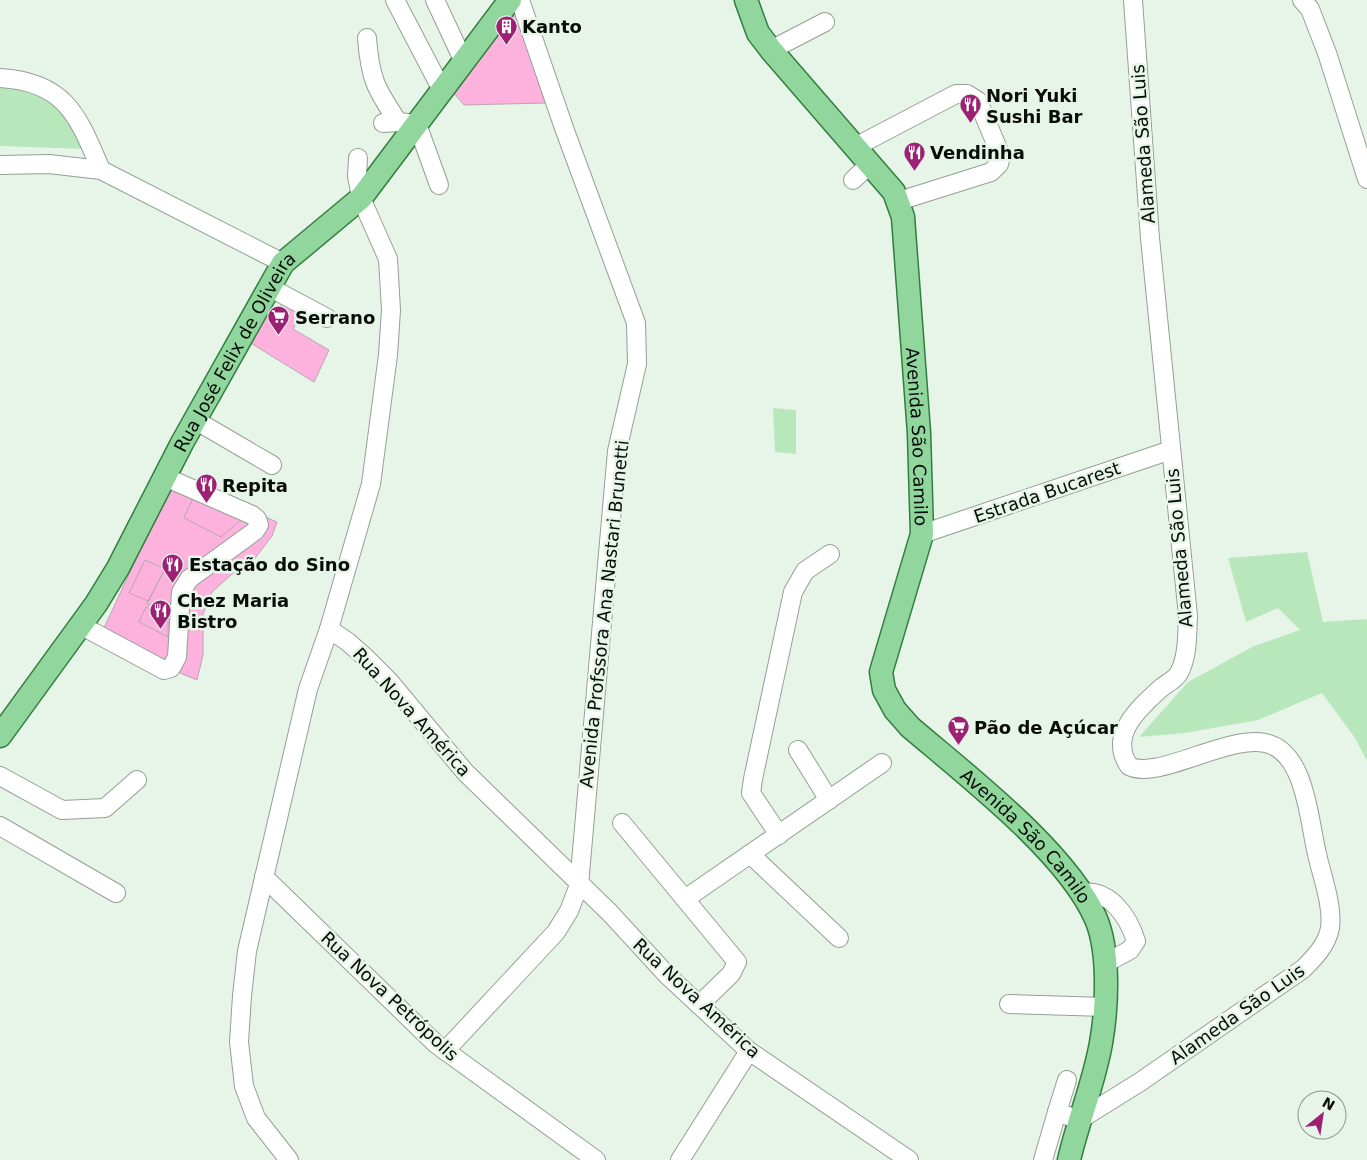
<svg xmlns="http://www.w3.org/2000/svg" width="1367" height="1160" font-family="'DejaVu Sans',sans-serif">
  <rect width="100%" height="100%" fill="#e7f5e8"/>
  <!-- green -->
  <g fill="#b9e7bc">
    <path d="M 0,83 L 37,89 L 67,111 L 85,149 L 0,146 Z"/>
    <path d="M 773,408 L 796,410 L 796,454 L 775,452 Z"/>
    <path d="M 1307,552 L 1323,622 L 1367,619 L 1367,761 L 1355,738 L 1322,693 L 1258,720 L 1185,733 L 1139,737 L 1188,682 L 1254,646 L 1300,630 L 1278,608 L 1246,622 L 1228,558 Z"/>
  </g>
  <!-- building -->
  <g fill="#fcb2dc" stroke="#b7a7b0">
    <path d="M 517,4 L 545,103 L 464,105 L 448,86 Z"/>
    <path d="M 286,296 L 306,307 L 293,329 L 329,350 L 314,382 L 249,342 L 268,313 L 274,317 Z"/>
    <path d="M 171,484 L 207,492 L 277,522 L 272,536 L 249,566 L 232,574 L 212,592 L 203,614 L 203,655 L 197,680 L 163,666 L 103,630 Z"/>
    <path d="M 195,493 L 247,515 L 221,537 L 184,518 Z"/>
    <path d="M 145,560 L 165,569 L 148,601 L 129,593 Z"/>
    <path d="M 165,569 L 183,578 L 166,613 L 147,604 Z"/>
    <path d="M 146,607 L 168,618 L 168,637 L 139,622 Z"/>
  </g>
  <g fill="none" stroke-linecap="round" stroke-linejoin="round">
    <defs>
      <g id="minor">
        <path d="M 395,0 L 442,90"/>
        <path d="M 435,0 L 464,62"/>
        <path d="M 1302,0 L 1310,9 L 1327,53 L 1367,179"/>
        <path d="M 367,38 C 370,79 376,89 398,122"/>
        <path d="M 771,50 L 825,22"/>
        <path d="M 0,78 C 66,82 78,116 101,170"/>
        <path d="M 383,123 L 398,122 L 417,124 L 439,185"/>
        <path d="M 855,147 L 956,94 L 967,94 L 978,101 L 1001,156 L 999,164 L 991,172 L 899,201"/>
        <path d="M 0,165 L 49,164 L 101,170 L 283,263"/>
        <path d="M 853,180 L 870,164"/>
        <path d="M 269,287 L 327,318"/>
        <path d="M 195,420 L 272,465"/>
        <path d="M 922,534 L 1171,450"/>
        <path d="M 82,626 L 164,670 L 171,668 L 177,657 L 181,592 L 189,579 L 255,531 L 259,525 L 257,519 L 252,515 L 165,477"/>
        <path d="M 329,629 L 348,642 L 365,657 L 389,681 L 465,772 L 610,913 L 667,975 L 749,1051 L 909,1160"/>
        <path d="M 798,750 L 829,800"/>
        <path d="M 0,776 L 62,810 L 105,808 L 137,780"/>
        <path d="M 622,823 L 737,962 L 731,974 L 699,1005"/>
        <path d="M 0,826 L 116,893"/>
        <path d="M 779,835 L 751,793 L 753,779 L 793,592 L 805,571 L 830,554"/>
        <path d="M 750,854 L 839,938"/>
        <path d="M 264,877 L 436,1044 L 596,1160"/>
        <path d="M 1081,893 C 1110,889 1128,916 1136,941 L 1130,950 L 1104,964"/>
        <path d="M 685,899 L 882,763"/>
        <path d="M 1009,1004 L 1105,1007"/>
        <path d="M 445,1051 L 556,932 L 569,911 L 579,885 L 617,451 L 637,364 L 636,323 L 564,128 L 520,0"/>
        <path d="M 1057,1112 L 1067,1080"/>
        <path d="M 289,1160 L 256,1118 L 244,1086 L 239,1042 L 242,996 L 247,951 L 308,689 L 329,629 L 371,484 L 388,355 L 391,310 L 388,259 L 361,198 L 357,176 L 358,158"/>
        <path d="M 680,1160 L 749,1051"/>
        <path d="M 1043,1160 L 1057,1112 L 1079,1120 L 1140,1082 L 1303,969 C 1314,958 1327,945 1330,928 C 1333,905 1322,877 1317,854 C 1309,822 1306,751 1265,743 C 1227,735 1156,781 1129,766 C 1108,735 1139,708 1161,688 C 1167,683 1175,680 1179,673 C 1188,656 1187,635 1188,616 L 1150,238 L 1133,0"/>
      </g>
      <g id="major">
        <path id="s1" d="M 746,0 L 758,33 L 771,50 L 894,192 L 903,217 L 919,433 L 922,534 L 881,672 L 884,690 L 895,710 L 910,727 C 966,775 1067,852 1096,919 C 1110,952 1107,1009 1101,1043 C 1094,1083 1078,1121 1069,1160"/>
        <path id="s2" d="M 0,736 L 96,604 L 118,568 L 182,443 L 283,263 L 361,198 L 510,0"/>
      </g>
    </defs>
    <!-- minor casing -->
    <use href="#minor" stroke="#93a094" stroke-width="20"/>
    <!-- major casing -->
    <use href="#major" stroke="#327e3f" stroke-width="25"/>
    <!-- minor -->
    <use href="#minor" stroke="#fff" stroke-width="18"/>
    <!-- major -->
    <use href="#major" stroke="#91d69d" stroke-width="22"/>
  </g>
  <!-- icons -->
  <defs>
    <symbol id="building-pin" viewBox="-11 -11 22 30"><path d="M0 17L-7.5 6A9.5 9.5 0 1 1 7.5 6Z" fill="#9d2075" stroke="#e7f5e8"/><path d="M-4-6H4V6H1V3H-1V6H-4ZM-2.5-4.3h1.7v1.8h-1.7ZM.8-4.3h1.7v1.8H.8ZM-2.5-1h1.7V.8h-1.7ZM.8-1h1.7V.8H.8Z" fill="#fff"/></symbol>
    <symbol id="restaurant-pin" viewBox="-11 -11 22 30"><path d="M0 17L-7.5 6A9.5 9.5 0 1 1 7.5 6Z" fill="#9d2075" stroke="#e7f5e8"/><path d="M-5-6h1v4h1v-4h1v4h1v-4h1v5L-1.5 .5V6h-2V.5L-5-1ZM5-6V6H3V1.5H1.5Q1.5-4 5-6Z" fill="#fff"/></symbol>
    <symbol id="supermarket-pin" viewBox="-11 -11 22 30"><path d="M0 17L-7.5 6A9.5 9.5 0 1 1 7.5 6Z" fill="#9d2075" stroke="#e7f5e8"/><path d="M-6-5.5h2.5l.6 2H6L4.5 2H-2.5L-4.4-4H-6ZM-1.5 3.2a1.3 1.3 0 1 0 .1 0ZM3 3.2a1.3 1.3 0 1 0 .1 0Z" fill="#fff"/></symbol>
  </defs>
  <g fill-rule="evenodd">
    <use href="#building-pin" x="494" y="14" width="25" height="34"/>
    <use href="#restaurant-pin" x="958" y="92" width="25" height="34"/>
    <use href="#restaurant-pin" x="902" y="140" width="25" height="34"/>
    <use href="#supermarket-pin" x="266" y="304" width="25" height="34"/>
    <use href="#restaurant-pin" x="194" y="472" width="25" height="34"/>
    <use href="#restaurant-pin" x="160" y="552" width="25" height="34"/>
    <use href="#restaurant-pin" x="148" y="598" width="25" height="34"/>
    <use href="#supermarket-pin" x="946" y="714" width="25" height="34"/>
  </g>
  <g text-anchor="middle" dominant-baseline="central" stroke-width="5" stroke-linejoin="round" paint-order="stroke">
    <!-- poi labels -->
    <g font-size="18" font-weight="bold" fill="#080d09" stroke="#e7f5e8" text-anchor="start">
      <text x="522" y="26">Kanto</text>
      <text x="986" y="95">Nori Yuki<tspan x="986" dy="21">Sushi Bar</tspan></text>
      <text x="930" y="152">Vendinha</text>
      <text x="295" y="317">Serrano</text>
      <text x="222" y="485">Repita</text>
      <text x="189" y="564">Estação do Sino</text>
      <text x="177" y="600">Chez Maria<tspan x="177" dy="21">Bistro</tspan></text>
      <text x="974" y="727">Pão de Açúcar</text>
    </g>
    <!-- street labels -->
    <g font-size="18" fill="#080d09" stroke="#e7f5e8">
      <text transform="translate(1143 144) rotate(-94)">Alameda São Luis</text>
      <text stroke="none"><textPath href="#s2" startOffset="451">Rua José Felix de Oliveira</textPath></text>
      <text stroke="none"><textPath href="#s1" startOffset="491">Avenida São Camilo</textPath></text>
      <text transform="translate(1047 492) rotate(-19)">Estrada Bucarest</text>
      <text transform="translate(1179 548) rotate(-95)">Alameda São Luis</text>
      <text transform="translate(604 614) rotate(-84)">Avenida Profssora Ana Nastari Brunetti</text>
      <text transform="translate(412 712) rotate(48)">Rua Nova América</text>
      <text stroke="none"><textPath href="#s1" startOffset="956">Avenida São Camilo</textPath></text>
      <text transform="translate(390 996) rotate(43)">Rua Nova Petrópolis</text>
      <text transform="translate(697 998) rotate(43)">Rua Nova América</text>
      <text transform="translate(1237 1014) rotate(-35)">Alameda São Luis</text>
    </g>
  </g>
  <!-- north arrow -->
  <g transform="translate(1322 1115) rotate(30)"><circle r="24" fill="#e7f5e8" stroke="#8e988f"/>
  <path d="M0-4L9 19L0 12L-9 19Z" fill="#9d2075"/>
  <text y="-8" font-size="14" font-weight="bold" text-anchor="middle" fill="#080d09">N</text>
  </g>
</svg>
